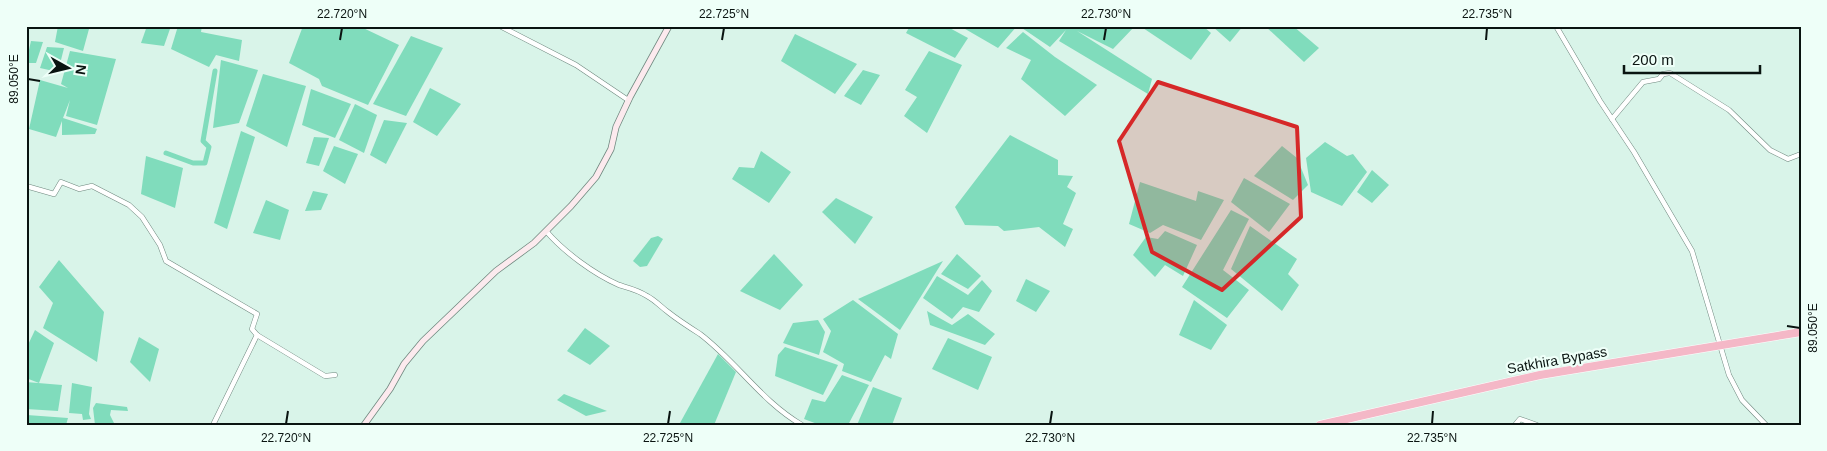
<svg xmlns="http://www.w3.org/2000/svg" width="1827" height="451" font-family="Arial,sans-serif">
  <rect width="100%" height="100%" fill="#d9f4e9"/>
  <!-- water -->
  <g fill="#80dcbc">
    <path d="M 58,26 L 85,26 L 89,29 L 83,51 L 55,42 Z"/>
    <path d="M 147,26 L 171,26 L 164,46 L 141,43 Z"/>
    <path d="M 178,26 L 202,26 L 201,32 L 242,40 L 239,61 L 216,55 L 209,67 L 171,49 Z"/>
    <path d="M 303,26 L 359,26 L 399,45 L 368,105 L 322,86 L 319,79 L 289,63 Z"/>
    <path d="M 910,26 L 946,26 L 968,38 L 955,58 L 906,33 Z"/>
    <path d="M 960,26 L 1017,26 L 998,48 Z"/>
    <path d="M 1019,26 L 1135,26 L 1113,49 L 1077,31 L 1152,79 L 1148,94 L 1059,41 L 1066,30 L 1050,47 Z"/>
    <path d="M 1140,26 L 1203,26 L 1211,33 L 1191,60 Z"/>
    <path d="M 1212,26 L 1243,26 L 1230,42 Z"/>
    <path d="M 1265,26 L 1293,26 L 1319,48 L 1304,62 Z"/>
    <path d="M 1023,32 L 1055,57 L 1097,85 L 1065,116 L 1021,79 L 1031,60 L 1006,48 Z"/>
    <path d="M 795,34 L 857,64 L 835,94 L 781,61 Z"/>
    <path d="M 411,36 L 443,48 L 406,116 L 373,104 Z"/>
    <path d="M 31,41 L 43,42 L 36,63 L 26,63 Z"/>
    <path d="M 47,47 L 64,48 L 58,72 L 40,68 Z"/>
    <path d="M 70,51 L 116,59 L 97,125 L 66,116 L 70,100 L 63,118 L 97,129 L 95,134 L 62,135 L 62,121 L 56,137 L 29,129 L 40,80 L 68,88 L 61,84 Z"/>
    <path d="M 929,51 L 962,65 L 927,133 L 904,116 L 917,97 L 905,90 Z"/>
    <path d="M 221,60 L 258,70 L 239,123 L 213,128 Z"/>
    <path d="M 863,70 L 880,75 L 861,105 L 844,96 Z"/>
    <path d="M 263,74 L 306,86 L 287,147 L 246,126 Z"/>
    <path d="M 430,88 L 461,104 L 437,136 L 413,122 Z"/>
    <path d="M 311,89 L 351,104 L 335,138 L 302,125 Z"/>
    <path d="M 355,104 L 377,115 L 364,153 L 339,140 Z"/>
    <path d="M 384,120 L 407,123 L 386,164 L 370,155 Z"/>
    <path d="M 241,131 L 255,137 L 227,229 L 214,223 Z"/>
    <path d="M 1010,135 L 1058,160 L 1058,175 L 1073,176 L 1067,187 L 1076,193 L 1063,224 L 1073,229 L 1065,247 L 1039,227 L 1004,231 L 998,226 L 965,225 L 955,207 Z"/>
    <path d="M 314,137 L 329,138 L 319,166 L 306,163 Z"/>
    <path d="M 1325,142 L 1347,156 L 1353,154 L 1367,172 L 1342,206 L 1311,192 L 1306,158 Z"/>
    <path d="M 334,146 L 358,154 L 345,184 L 323,171 Z"/>
    <path d="M 1282,146 L 1297,158 L 1308,185 L 1293,200 L 1254,176 Z"/>
    <path d="M 761,151 L 791,172 L 769,203 L 732,179 L 739,167 L 754,168 Z"/>
    <path d="M 146,156 L 183,168 L 175,208 L 141,194 Z"/>
    <path d="M 1372,170 L 1389,185 L 1372,203 L 1357,192 Z"/>
    <path d="M 1244,178 L 1290,204 L 1269,232 L 1231,202 Z"/>
    <path d="M 1140,182 L 1196,201 L 1198,191 L 1224,200 L 1201,240 L 1163,225 L 1150,233 L 1129,224 Z"/>
    <path d="M 313,191 L 328,194 L 321,210 L 305,211 Z"/>
    <path d="M 836,198 L 873,217 L 855,244 L 822,212 Z"/>
    <path d="M 266,200 L 289,210 L 280,240 L 253,233 Z"/>
    <path d="M 1231,210 L 1249,219 L 1223,270 L 1249,290 L 1227,318 L 1182,287 Z"/>
    <path d="M 1250,226 L 1297,259 L 1288,274 L 1299,285 L 1282,311 L 1231,269 Z"/>
    <path d="M 1165,231 L 1197,245 L 1183,276 L 1165,265 L 1155,277 L 1133,255 L 1146,237 L 1158,239 Z"/>
    <path d="M 658,236 L 663,239 L 647,266 L 640,267 L 633,261 L 651,238 Z"/>
    <path d="M 774,254 L 803,285 L 780,310 L 740,291 Z"/>
    <path d="M 957,254 L 981,276 L 968,289 L 941,274 Z"/>
    <path d="M 59,260 L 104,312 L 97,362 L 43,328 L 53,303 L 39,287 Z"/>
    <path d="M 943,261 L 900,330 L 858,299 Z"/>
    <path d="M 937,276 L 968,295 L 982,280 L 992,291 L 979,312 L 963,307 L 952,319 L 923,298 Z"/>
    <path d="M 1026,279 L 1050,291 L 1036,312 L 1016,301 Z"/>
    <path d="M 853,300 L 898,334 L 891,359 L 885,355 L 871,382 L 842,371 L 844,364 L 823,352 L 831,331 L 823,319 Z"/>
    <path d="M 1194,300 L 1227,325 L 1211,350 L 1179,335 Z"/>
    <path d="M 927,311 L 952,325 L 968,314 L 995,334 L 985,345 L 930,325 Z"/>
    <path d="M 818,320 L 825,332 L 819,355 L 783,343 L 793,323 Z"/>
    <path d="M 585,328 L 610,346 L 590,365 L 567,351 Z"/>
    <path d="M 35,330 L 54,343 L 39,383 L 26,378 L 26,349 Z"/>
    <path d="M 139,337 L 159,349 L 150,382 L 130,362 Z"/>
    <path d="M 948,338 L 992,357 L 978,390 L 932,369 Z"/>
    <path d="M 785,347 L 838,365 L 823,395 L 775,376 L 778,355 Z"/>
    <path d="M 718,354 L 736,372 L 714,425 L 683,425 L 680,423 Z"/>
    <path d="M 842,375 L 869,385 L 848,425 L 820,425 L 804,419 L 812,399 L 825,402 Z"/>
    <path d="M 26,382 L 62,385 L 58,411 L 26,409 Z"/>
    <path d="M 72,383 L 92,387 L 89,414 L 91,419 L 83,420 L 82,414 L 69,413 Z"/>
    <path d="M 873,387 L 902,398 L 892,425 L 857,425 Z"/>
    <path d="M 564,394 L 607,411 L 586,416 L 557,400 Z"/>
    <path d="M 96,403 L 127,407 L 128,411 L 111,410 L 110,415 L 115,425 L 95,425 L 93,408 Z"/>
    <path d="M 27,415 L 68,418 L 66,425 L 26,425 Z"/>
  </g>
  <g fill="none" stroke-linecap="round" stroke-linejoin="round">
    <!-- canal -->
    <path stroke="#80dcbc" stroke-width="5" d="M 166,153 L 193,163 L 205,163 L 209,147 L 203,141 L 215,71"/>
    <defs>
      <g id="street">
        <path d="M 500,26 L 576,65 L 628,100"/>
        <path d="M 1556,26 L 1600,101 L 1634,152 L 1692,251 L 1729,375 L 1742,400 L 1766,425"/>
        <path d="M 1612,119 L 1643,82 L 1659,79 L 1663,74 L 1670,73 L 1729,110 L 1770,150 L 1788,159 L 1801,154"/>
        <path d="M 26,186 L 54,194 L 61,182 L 79,189 L 92,186 L 129,205 L 142,217 L 160,245 L 166,261 L 257,314 L 252,329 L 257,335 L 213,425"/>
        <path d="M 546,231 C 564,252 594,274 619,285 C 629,288 638,290 647,296 C 655,300 661,307 668,312 C 678,320 689,327 700,334 C 737,362 761,401 802,425"/>
        <path d="M 257,335 L 325,376 L 335,375"/>
        <path d="M 1515,425 L 1520,419 L 1537,425"/>
      </g>
      <path id="secondary" d="M 364,425 L 390,389 L 404,364 L 423,341 L 496,271 L 534,243 L 571,206 L 596,177 L 611,149 L 616,127 L 630,97 L 669,26"/>
      <path id="highway" d="M 1320,425 L 1540,375 L 1801,332"/>
    </defs>
    <!-- street casing -->
    <use href="#street" stroke="#6f887f" stroke-width="5.5"/>
    <!-- secondary casing -->
    <use href="#secondary" stroke="#6f887f" stroke-width="7"/>
    <!-- highway casing -->
    <use href="#highway" stroke="#fff" stroke-width="9"/>
    <!-- street -->
    <use href="#street" stroke="#fff" stroke-width="4.5"/>
    <!-- secondary -->
    <use href="#secondary" stroke="#fceaee" stroke-width="5.5"/>
    <!-- highway -->
    <use href="#highway" stroke="#f4b8c7" stroke-width="8"/>
  </g>
  <!-- marked area -->
  <path fill="#d62828" fill-opacity="0.2" stroke="#d62828" stroke-width="4" stroke-linejoin="round" d="M 1158,82 L 1297,127 L 1301,217 L 1222,290 L 1152,252 L 1119,141 Z"/>
  <!-- ticks -->
  <path fill="none" stroke="#0a1411" stroke-width="2" d="M 340,40 L 342,28M 722,40 L 724,28M 1104,40 L 1106,28M 1486,40 L 1487,28M 28,79 L 40,81M 1787,326 L 1800,328M 286,424 L 288,411M 668,424 L 670,411M 1050,424 L 1052,411M 1432,424 L 1433,411"/>
  <g text-anchor="middle" dominant-baseline="central" stroke-width="4.5" stroke-linejoin="round" paint-order="stroke">
    <!-- street labels -->
    <g font-size="14" fill="#0a1411" stroke="#eefff8">
      <text transform="translate(1557 360) rotate(-10)">Satkhira Bypass</text>
    </g>
  </g>
  <!-- border -->
  <rect width="1827" height="451" fill="none" stroke="#eefff8" stroke-width="55"/>
  <!-- north arrow -->
  <g transform="translate(68 68) rotate(98)" stroke="#eefff8" stroke-width="4" paint-order="stroke">
  <path d="M0-4L9 19L0 12L-9 19Z" fill="#0a1411"/>
  <text y="-8" font-size="14" font-weight="bold" text-anchor="middle" fill="#0a1411">N</text>
  </g>
  <!-- scale -->
  <path d="M1624 65v8h136v-8" fill="none" stroke="#0a1411" stroke-width="2.5"/>
  <text x="1632" y="65" font-size="15" fill="#0a1411" stroke="#eefff8" stroke-width="4" paint-order="stroke">200 m</text>
  <rect x="28" y="28" width="1772" height="396" fill="none" stroke="#0a1411" stroke-width="2"/>
  <g font-size="12" text-anchor="middle" fill="#0a1411">
    <text x="342" y="18">22.720°N</text>
    <text x="724" y="18">22.725°N</text>
    <text x="1106" y="18">22.730°N</text>
    <text x="1487" y="18">22.735°N</text>
    <text transform="translate(14 79) rotate(-90)" y="4">89.050°E</text>
    <text transform="translate(1813 328) rotate(-90)" y="4">89.050°E</text>
    <text x="286" y="442">22.720°N</text>
    <text x="668" y="442">22.725°N</text>
    <text x="1050" y="442">22.730°N</text>
    <text x="1432" y="442">22.735°N</text>
  </g>
</svg>
